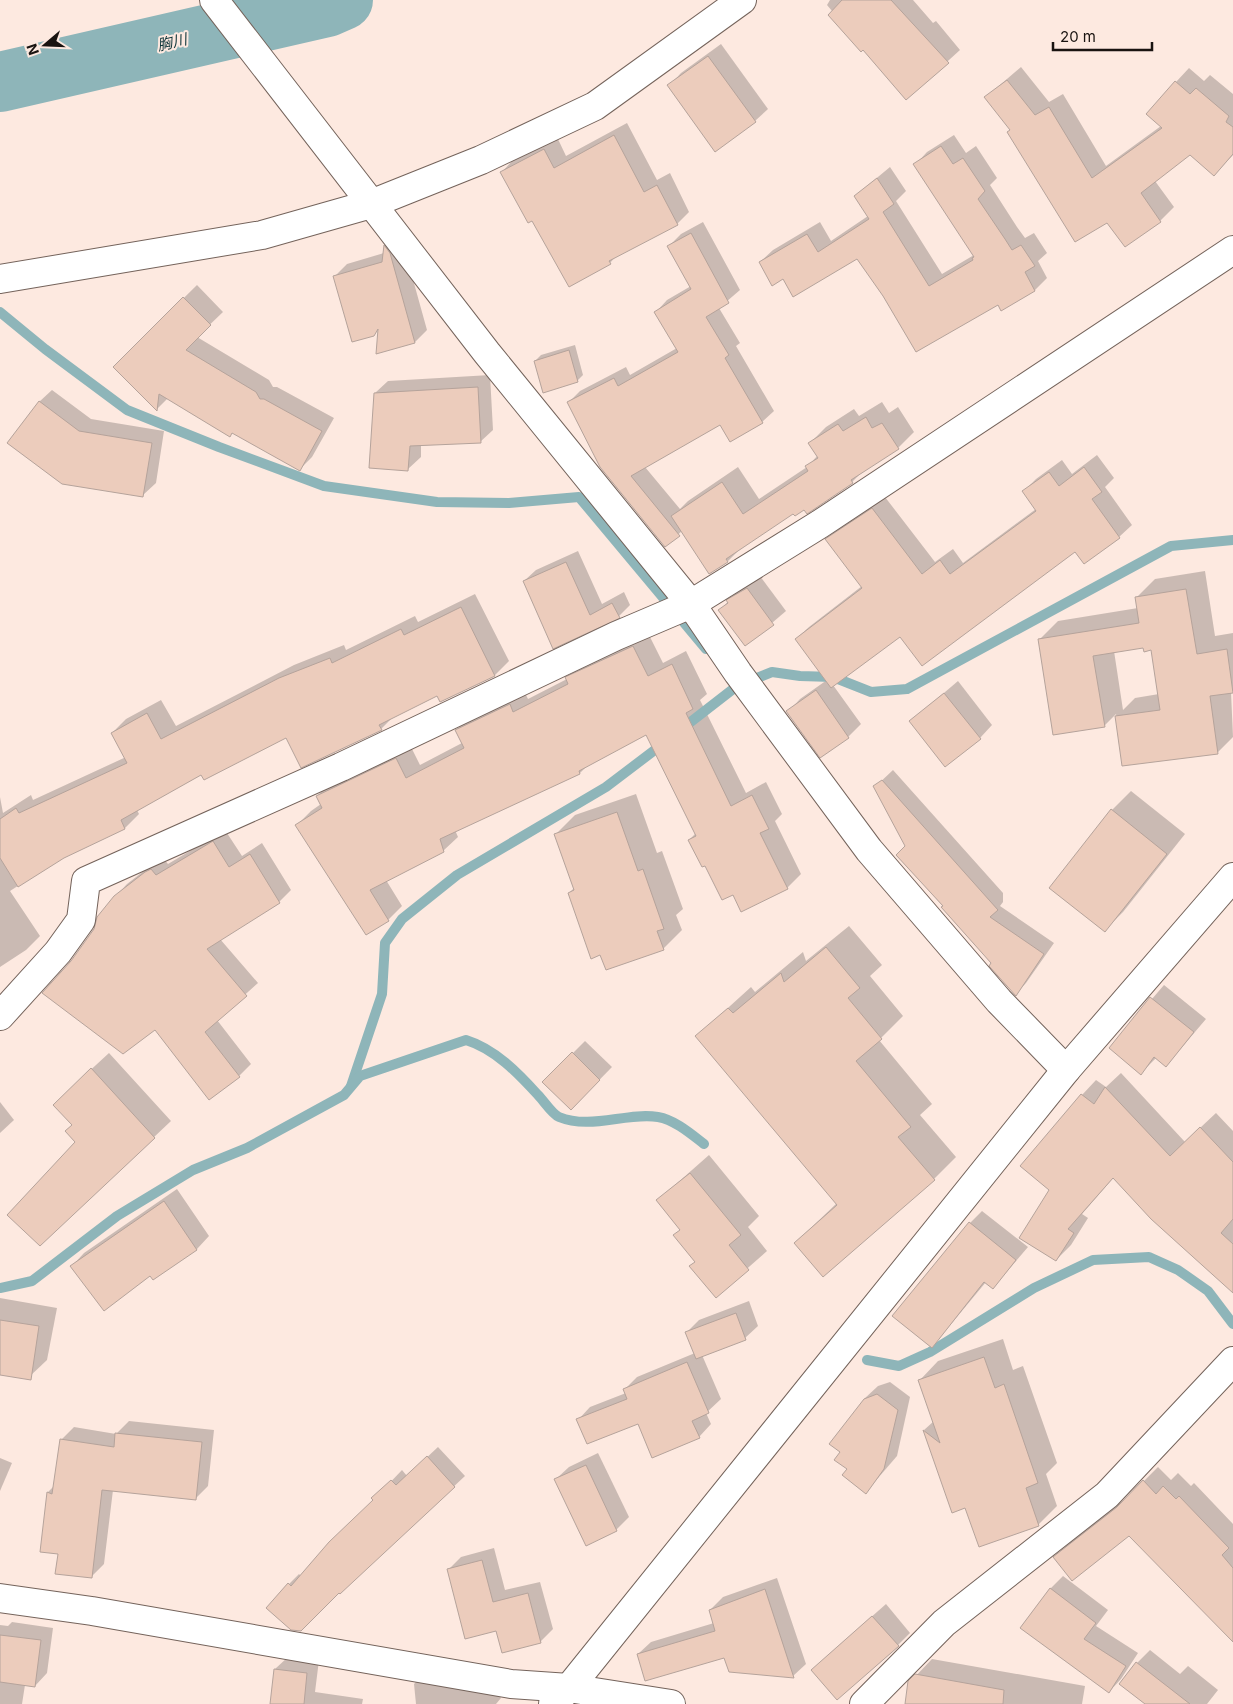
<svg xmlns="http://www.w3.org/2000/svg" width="1233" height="1704" font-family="Inter,'Noto Sans JP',sans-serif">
  <rect width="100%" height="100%" fill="#fde9e0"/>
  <!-- shadow -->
  <g fill="#0003" fill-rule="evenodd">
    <path d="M 830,0 L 913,0 L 933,23 L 936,21 L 960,50 L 906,99 L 827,5 Z"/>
    <path d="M 721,44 L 768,109 L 755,121 L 669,86 L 681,73 Z"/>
    <path d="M 1021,67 L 1049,102 L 1063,94 L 1106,166 L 1161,126 L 1176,82 L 1189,68 L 1204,81 L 1210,75 L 1233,94 L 1233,155 L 1214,175 L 1190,154 L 1155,181 L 1174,207 L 1160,221 L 1108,221 L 1011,129 L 986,97 Z"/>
    <path d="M 627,123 L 657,180 L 670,173 L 689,212 L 677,224 L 617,255 L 610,263 L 502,172 L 514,159 L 557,137 L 566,156 Z"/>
    <path d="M 954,135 L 966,153 L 976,146 L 997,178 L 990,185 L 1017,227 L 1025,238 L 1034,233 L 1047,253 L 1038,261 L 1047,278 L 1035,290 L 998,303 L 884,295 L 858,257 L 783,278 L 760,262 L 773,250 L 820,222 L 831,241 L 868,216 L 855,196 L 890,167 L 906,191 L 896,201 L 942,274 L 974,255 L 915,165 L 927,152 Z"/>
    <path d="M 703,222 L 740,290 L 719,308 L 740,343 L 736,346 L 774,411 L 762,422 L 720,423 L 645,467 L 680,509 L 688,501 L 738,467 L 759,499 L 807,467 L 818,455 L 810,443 L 826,427 L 854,409 L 859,416 L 882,402 L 889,413 L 898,407 L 914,432 L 898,448 L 865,469 L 852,482 L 804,508 L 793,512 L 743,546 L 728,561 L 682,531 L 665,546 L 568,403 L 580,391 L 626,367 L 630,375 L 677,348 L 656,312 L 667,300 L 691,286 L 669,246 L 681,234 Z"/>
    <path d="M 397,234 L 402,240 L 427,330 L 415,342 L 379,329 L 373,335 L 335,276 L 347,264 L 384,253 L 385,246 Z"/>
    <path d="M 197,285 L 223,312 L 197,337 L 269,380 L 273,387 L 277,387 L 334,418 L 312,457 L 300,469 L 233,432 L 230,435 L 168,398 L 157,409 L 114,367 Z"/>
    <path d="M 575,345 L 583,375 L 577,381 L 535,361 L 541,355 Z"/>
    <path d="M 490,375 L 493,430 L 480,442 L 421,444 L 421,457 L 408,469 L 375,393 L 388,381 Z"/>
    <path d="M 52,390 L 91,419 L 164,431 L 156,483 L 143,495 L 39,402 Z"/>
    <path d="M 1097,455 L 1114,478 L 1105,487 L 1132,525 L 1119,537 L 1075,551 L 900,635 L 833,685 L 861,724 L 848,737 L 788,712 L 800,699 L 827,680 L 796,639 L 809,627 L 862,586 L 827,539 L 840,527 L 885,497 L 935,562 L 953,549 L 963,563 L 1036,509 L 1024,491 L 1036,479 L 1062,460 L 1072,474 Z"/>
    <path d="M 578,551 L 602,604 L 624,592 L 630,605 L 619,616 L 553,647 L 524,581 L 536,570 Z"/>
    <path d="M 1205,571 L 1215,636 L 1233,633 L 1233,691 L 1231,692 L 1233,737 L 1218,752 L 1123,765 L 1116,714 L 1104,726 L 1039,640 L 1058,621 L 1138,608 L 1136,598 L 1155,579 ZM 1144,646 L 1152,649 L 1159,694 L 1135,698 L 1123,710 L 1114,651 Z"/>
    <path d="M 760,576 L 786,611 L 746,645 L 720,610 L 741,588 Z"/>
    <path d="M 475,594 L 509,661 L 495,675 L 441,701 L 438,694 L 395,715 L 381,729 L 287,736 L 202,774 L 137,810 L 139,814 L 125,828 L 64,856 L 10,891 L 40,936 L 26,950 L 0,967 L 0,797 L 3,813 L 31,795 L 33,800 L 126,757 L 112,733 L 126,719 L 161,700 L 176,726 L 294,665 L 344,645 L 346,650 L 415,616 L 418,622 Z"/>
    <path d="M 648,633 L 663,663 L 686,651 L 707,694 L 700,700 L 746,793 L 766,782 L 782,814 L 775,821 L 801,874 L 787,888 L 733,894 L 706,864 L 689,840 L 696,833 L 647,734 L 589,764 L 580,773 L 455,830 L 458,837 L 443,851 L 386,880 L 402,906 L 388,920 L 297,825 L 311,811 L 321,804 L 317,796 L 331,782 L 410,745 L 420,765 L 462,743 L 456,730 L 470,717 L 524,691 L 528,699 L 567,679 L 581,664 Z"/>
    <path d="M 958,681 L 992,725 L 980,738 L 911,721 Z"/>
    <path d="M 893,770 L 1003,893 L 1003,902 L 1000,906 L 1054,943 L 1026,983 L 1016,994 L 993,963 L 898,855 L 907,846 L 875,787 Z"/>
    <path d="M 1131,791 L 1185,834 L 1123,912 L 1105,930 L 1112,810 Z"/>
    <path d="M 636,794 L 657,853 L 662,851 L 683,909 L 676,915 L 682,930 L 663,949 L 569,893 L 575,887 L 556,834 L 575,815 Z"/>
    <path d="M 225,830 L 242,856 L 262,843 L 291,890 L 279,902 L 220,939 L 258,983 L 217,1020 L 251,1064 L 239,1076 L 156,1028 L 72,962 L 115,897 L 127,884 L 158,860 L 163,858 L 168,864 Z"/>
    <path d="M 849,926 L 882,965 L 870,976 L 903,1016 L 879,1040 L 932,1104 L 920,1115 L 956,1157 L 934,1179 L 795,1243 L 837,1203 L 697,1036 L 751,987 L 755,992 L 803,952 L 806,961 Z"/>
    <path d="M 1164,985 L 1206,1019 L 1166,1066 L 1156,1058 L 1141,1073 L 1110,1048 Z"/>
    <path d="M 585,1041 L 612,1067 L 571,1109 L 544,1082 Z"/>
    <path d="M 109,1053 L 171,1121 L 40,1245 L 77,1142 L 71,1088 Z"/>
    <path d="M 1121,1073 L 1185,1142 L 1216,1113 L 1233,1131 L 1233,1291 L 1114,1177 L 1082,1214 L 1088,1218 L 1071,1245 L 1056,1260 L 1050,1190 L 1082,1095 L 1096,1080 L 1106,1087 Z"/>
    <path d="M 0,1102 L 14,1120 L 0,1133 Z"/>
    <path d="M 709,1155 L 759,1216 L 748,1227 L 767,1251 L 716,1296 L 696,1261 L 675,1235 L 681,1229 L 658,1200 Z"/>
    <path d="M 177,1189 L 209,1236 L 197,1249 L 153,1278 L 150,1274 L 72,1266 L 84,1253 Z"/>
    <path d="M 982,1211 L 1028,1247 L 993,1288 L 986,1282 L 932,1347 L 970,1223 Z"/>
    <path d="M 0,1298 L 57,1308 L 47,1360 L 28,1378 L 0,1374 Z"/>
    <path d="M 749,1301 L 758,1326 L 745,1338 L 702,1355 L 721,1399 L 706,1413 L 711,1424 L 699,1437 L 638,1422 L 578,1420 L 590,1407 L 626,1393 L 624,1390 L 637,1377 L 695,1353 L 687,1332 L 699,1320 Z"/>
    <path d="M 1003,1339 L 1013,1370 L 1023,1366 L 1057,1463 L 1046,1474 L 1057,1506 L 1038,1525 L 965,1507 L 952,1511 L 924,1430 L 934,1421 L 920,1380 L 938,1361 Z"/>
    <path d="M 890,1382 L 910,1397 L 897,1456 L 866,1492 L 848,1469 L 842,1452 L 864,1399 L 878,1386 Z"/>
    <path d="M 129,1421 L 214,1430 L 208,1486 L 196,1498 L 113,1490 L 104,1564 L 91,1577 L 59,1553 L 41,1551 L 48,1492 L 54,1486 L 61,1440 L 74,1427 L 116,1434 Z"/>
    <path d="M 438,1447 L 465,1476 L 340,1593 L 339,1591 L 300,1630 L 289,1584 L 299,1574 L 301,1576 L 402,1470 L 407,1476 Z"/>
    <path d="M 598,1453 L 629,1517 L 616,1530 L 556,1479 L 569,1467 Z"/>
    <path d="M 0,1458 L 12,1463 L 0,1491 Z"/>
    <path d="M 1158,1467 L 1171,1480 L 1178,1473 L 1191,1486 L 1194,1483 L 1233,1524 L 1233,1640 L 1129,1535 L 1055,1557 L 1069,1543 L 1130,1495 Z"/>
    <path d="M 494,1548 L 505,1590 L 540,1582 L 553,1629 L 540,1642 L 497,1629 L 448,1570 L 461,1557 Z"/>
    <path d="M 1063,1576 L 1108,1610 L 1096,1626 L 1138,1653 L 1121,1679 L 1109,1692 L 1021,1627 L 1051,1588 Z"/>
    <path d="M 777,1578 L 806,1664 L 793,1676 L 725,1656 L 638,1654 L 651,1642 L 714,1623 L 710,1610 L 723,1597 Z"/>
    <path d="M 886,1604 L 910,1633 L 898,1645 L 825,1658 Z"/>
    <path d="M 12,1622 L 53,1628 L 47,1673 L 35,1686 L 25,1685 L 22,1704 L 0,1704 L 0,1625 L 8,1626 Z"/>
    <path d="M 1150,1650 L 1180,1674 L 1188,1666 L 1218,1690 L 1207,1704 L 1147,1704 L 1137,1663 Z"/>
    <path d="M 288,1657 L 319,1660 L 315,1692 L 363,1699 L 362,1704 L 271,1704 L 275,1669 Z"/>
    <path d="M 932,1659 L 1085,1686 L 1082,1704 L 906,1704 L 910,1682 Z"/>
    <path d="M 427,1671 L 487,1681 L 501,1698 L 496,1704 L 416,1704 L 414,1684 Z"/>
  </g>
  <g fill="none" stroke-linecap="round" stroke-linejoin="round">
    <!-- stream -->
    <g stroke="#8eb5b9" stroke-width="10">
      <path d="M 0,312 L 45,349 L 127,410 L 219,447 L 324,486 L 437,502 L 509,503 L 579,497 L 706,649"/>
      <path d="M 679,731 L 737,686 L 772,672 L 800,676 L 833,677 L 871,692 L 907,689 L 1171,546 L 1233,540"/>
      <path d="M 351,1086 L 382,994 L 385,943 L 402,919 L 457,875 L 606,787 L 664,743"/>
      <path d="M 0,1288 L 32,1281 L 117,1216 L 193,1170 L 247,1148 L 344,1095 L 360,1076 L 466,1040 C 495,1049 518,1073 538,1095 C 544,1101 552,1114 559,1117 C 591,1130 626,1112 658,1117 C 675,1120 691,1134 704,1144"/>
      <path d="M 867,1360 L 899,1366 L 930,1352 L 1034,1288 L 1093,1260 L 1149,1257 L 1178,1270 L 1208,1291 L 1233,1324"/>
    </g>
    <!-- river -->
    <path stroke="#8eb5b9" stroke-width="60" d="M 0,82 L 327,7 L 343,0"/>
  </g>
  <!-- building -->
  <g fill="#ecccbc" stroke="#b5a39b">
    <path d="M 842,0 L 891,0 L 949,63 L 906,100 L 863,50 L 861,52 L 828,15 Z"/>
    <path d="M 708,56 L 756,122 L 715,152 L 667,85 Z"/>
    <path d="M 1007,80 L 1035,115 L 1049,107 L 1092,178 L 1162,128 L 1146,114 L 1175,81 L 1190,94 L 1196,88 L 1229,116 L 1226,122 L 1233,127 L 1233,154 L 1214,176 L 1190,155 L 1141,193 L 1161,222 L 1125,247 L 1107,223 L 1075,242 L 1007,132 L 1010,130 L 984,97 Z"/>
    <path d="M 614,135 L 644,192 L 657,185 L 678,225 L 609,261 L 611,264 L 569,287 L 532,221 L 528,223 L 500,172 L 544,149 L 554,168 Z"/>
    <path d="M 941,146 L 953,164 L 963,158 L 985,191 L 978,199 L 1005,239 L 1012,250 L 1021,245 L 1035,266 L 1025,272 L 1035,291 L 1001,311 L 998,305 L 916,352 L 883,296 L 857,259 L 793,297 L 783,279 L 772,286 L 759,262 L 807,234 L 818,252 L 869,219 L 854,196 L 877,178 L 894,204 L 883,212 L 929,286 L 973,260 L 972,258 L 974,257 L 913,164 Z"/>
    <path d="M 691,233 L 729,303 L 706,317 L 729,355 L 725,358 L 763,423 L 730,442 L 720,425 L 631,476 L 680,536 L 665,547 L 600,467 L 567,402 L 614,378 L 618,386 L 678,352 L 654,312 L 691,289 L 667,246 Z"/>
    <path d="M 384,245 L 390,253 L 415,343 L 376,354 L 378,329 L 374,336 L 352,342 L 333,276 L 382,262 Z"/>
    <path d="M 183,297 L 211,325 L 186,350 L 256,392 L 260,399 L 264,399 L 322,431 L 300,471 L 232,433 L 230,437 L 159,394 L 157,411 L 113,367 Z"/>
    <path d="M 569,350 L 578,382 L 543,393 L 534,361 Z"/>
    <path d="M 478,387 L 481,443 L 410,446 L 408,471 L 369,468 L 374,393 Z"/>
    <path d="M 39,401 L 79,431 L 152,443 L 143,497 L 62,484 L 7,443 Z"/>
    <path d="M 866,417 L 872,428 L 882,423 L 899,449 L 851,480 L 853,483 L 807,514 L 804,510 L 795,516 L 793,514 L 726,559 L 728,562 L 709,574 L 671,516 L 722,482 L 743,514 L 808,471 L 805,466 L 818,458 L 808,443 L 838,424 L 843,431 Z"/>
    <path d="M 1084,467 L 1102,492 L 1092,499 L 1120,538 L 1084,564 L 1075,552 L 922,666 L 900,637 L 831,688 L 795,639 L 862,588 L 825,539 L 872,508 L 922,574 L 940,560 L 950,574 L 1036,511 L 1022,491 L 1049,472 L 1059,486 Z"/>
    <path d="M 566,562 L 590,615 L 612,603 L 620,618 L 553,649 L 523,581 Z"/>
    <path d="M 747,588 L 774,625 L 745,646 L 718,610 L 728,603 L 726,600 Z"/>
    <path d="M 1186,589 L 1197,654 L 1227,649 L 1233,693 L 1210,696 L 1218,754 L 1122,766 L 1115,716 L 1160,710 L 1151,650 L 1144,652 L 1143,648 L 1093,656 L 1105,727 L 1053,735 L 1038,639 L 1139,623 L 1135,597 Z"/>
    <path d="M 461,607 L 495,676 L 440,702 L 437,696 L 379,725 L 382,730 L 301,768 L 286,738 L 204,780 L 201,775 L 121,820 L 125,829 L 64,858 L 18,887 L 0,858 L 0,819 L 16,808 L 19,813 L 127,763 L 111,733 L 147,713 L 161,739 L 279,678 L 330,658 L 332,663 L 401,629 L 404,635 Z"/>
    <path d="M 633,646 L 648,676 L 672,664 L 693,709 L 686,713 L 731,806 L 752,795 L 769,829 L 760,833 L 788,889 L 741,912 L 733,895 L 722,900 L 705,866 L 702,867 L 688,840 L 696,836 L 646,735 L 579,771 L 580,774 L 440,839 L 444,852 L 370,890 L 389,921 L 366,935 L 295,825 L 322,808 L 316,796 L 396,758 L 406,778 L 464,748 L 455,730 L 510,704 L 513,712 L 568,684 L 565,677 Z"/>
    <path d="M 816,690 L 849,738 L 820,758 L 786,711 Z"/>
    <path d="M 944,693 L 981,739 L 945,767 L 909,721 Z"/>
    <path d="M 882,780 L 998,910 L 990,917 L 1044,954 L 1016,996 L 989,966 L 991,963 L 941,907 L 943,906 L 896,855 L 905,846 L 873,786 Z"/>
    <path d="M 1111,809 L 1167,854 L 1105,932 L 1049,888 Z"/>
    <path d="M 617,812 L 638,871 L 643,869 L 664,929 L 657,931 L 664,950 L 606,970 L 600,955 L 591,959 L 568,893 L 574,890 L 554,834 Z"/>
    <path d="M 213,841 L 229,867 L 250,854 L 280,903 L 207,949 L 247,996 L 205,1032 L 240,1077 L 209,1100 L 155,1030 L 123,1054 L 42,993 L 71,961 L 94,929 L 97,917 L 114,896 L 145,872 L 151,869 L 156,875 Z"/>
    <path d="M 826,947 L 860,988 L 848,998 L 882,1039 L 856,1061 L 911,1127 L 898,1137 L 935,1180 L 823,1277 L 794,1243 L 837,1205 L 695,1036 L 728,1008 L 733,1013 L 781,973 L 784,982 Z"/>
    <path d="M 1150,997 L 1194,1032 L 1166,1067 L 1154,1057 L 1141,1075 L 1109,1048 Z"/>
    <path d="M 572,1052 L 600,1080 L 571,1110 L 542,1082 Z"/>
    <path d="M 91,1068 L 155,1138 L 40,1246 L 7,1215 L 75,1142 L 65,1131 L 72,1125 L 53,1105 Z"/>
    <path d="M 1105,1087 L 1170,1156 L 1200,1127 L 1233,1162 L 1233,1219 L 1221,1233 L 1233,1244 L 1233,1293 L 1151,1219 L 1113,1178 L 1068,1229 L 1074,1233 L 1056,1261 L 1019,1238 L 1049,1190 L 1020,1166 L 1081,1094 L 1094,1104 Z"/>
    <path d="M 690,1173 L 741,1235 L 729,1245 L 749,1270 L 716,1298 L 689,1266 L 695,1262 L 673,1235 L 680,1230 L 656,1200 Z"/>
    <path d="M 164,1201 L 197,1250 L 153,1280 L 150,1276 L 104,1311 L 70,1266 Z"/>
    <path d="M 969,1222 L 1016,1260 L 993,1289 L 984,1282 L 932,1348 L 892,1316 Z"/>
    <path d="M 736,1313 L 746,1340 L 696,1359 L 685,1332 Z"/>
    <path d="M 0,1320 L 39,1326 L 31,1380 L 0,1375 Z"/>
    <path d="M 984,1357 L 995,1388 L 1004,1384 L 1038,1483 L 1026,1488 L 1039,1526 L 979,1547 L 965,1508 L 952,1513 L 923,1430 L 940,1443 L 918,1380 Z"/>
    <path d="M 687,1362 L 709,1413 L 692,1421 L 700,1438 L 652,1458 L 638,1424 L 587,1444 L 576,1419 L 627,1399 L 623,1389 Z"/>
    <path d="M 877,1394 L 898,1410 L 884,1469 L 866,1494 L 842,1475 L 847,1469 L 834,1460 L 840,1452 L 829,1444 L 864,1399 Z"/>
    <path d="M 115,1433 L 202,1442 L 196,1500 L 102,1490 L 92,1578 L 55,1574 L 58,1554 L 40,1552 L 47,1492 L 52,1494 L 60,1439 L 114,1447 Z"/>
    <path d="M 427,1456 L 455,1487 L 340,1594 L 339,1593 L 301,1631 L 291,1630 L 266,1608 L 288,1583 L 291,1586 L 329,1542 L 373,1500 L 371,1498 L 391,1480 L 396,1485 Z"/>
    <path d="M 586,1465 L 617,1531 L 586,1546 L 554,1479 Z"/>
    <path d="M 1143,1480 L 1156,1494 L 1163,1486 L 1176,1499 L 1179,1496 L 1229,1548 L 1222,1555 L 1233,1568 L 1233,1642 L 1129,1536 L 1072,1581 L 1053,1557 L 1117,1507 Z"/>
    <path d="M 482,1560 L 493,1602 L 528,1593 L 541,1643 L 502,1653 L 496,1631 L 465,1639 L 447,1569 Z"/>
    <path d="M 1050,1588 L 1096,1623 L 1084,1639 L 1126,1666 L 1109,1693 L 1020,1628 Z"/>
    <path d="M 765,1589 L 794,1678 L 729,1672 L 724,1658 L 645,1681 L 637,1654 L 715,1631 L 709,1610 Z"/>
    <path d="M 872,1616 L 899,1646 L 837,1700 L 811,1670 Z"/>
    <path d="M 0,1635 L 41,1640 L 35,1687 L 0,1682 Z"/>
    <path d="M 1136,1662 L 1190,1704 L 1145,1704 L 1119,1684 Z"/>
    <path d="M 274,1669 L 307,1673 L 304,1704 L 270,1704 Z"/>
    <path d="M 915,1674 L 1004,1690 L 1003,1704 L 905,1704 L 908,1681 Z"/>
  </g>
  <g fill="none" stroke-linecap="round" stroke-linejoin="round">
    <defs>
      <g id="minor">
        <path d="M 214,0 L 487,353 L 691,604 L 738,673 L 869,850 L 999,1001 L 1066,1070"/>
        <path d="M 0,279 L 262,235 L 371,204 L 481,160 L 595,106 L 742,0"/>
        <path d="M 0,1016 L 58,952 L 81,920 L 86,881 L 341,767 L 616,636 L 691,604 L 820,524 L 1233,250"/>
        <path d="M 0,1598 L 92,1611 L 511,1684 L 569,1688 L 671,1704"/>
        <path d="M 864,1704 L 944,1623 L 1107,1495 L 1233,1361"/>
      </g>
      <path id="tertiary" d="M 553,1704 L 569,1688 L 1066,1070 L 1233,877"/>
    </defs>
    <!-- minor casing -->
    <use href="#minor" stroke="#74635b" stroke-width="30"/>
    <!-- tertiary casing -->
    <use href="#tertiary" stroke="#74635b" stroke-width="30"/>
    <!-- minor -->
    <use href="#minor" stroke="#fff" stroke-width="28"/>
    <!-- tertiary -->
    <use href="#tertiary" stroke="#fff" stroke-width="28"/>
  </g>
  <g text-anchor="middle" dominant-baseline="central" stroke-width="4" stroke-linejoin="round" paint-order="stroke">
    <!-- water labels -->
    <g font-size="15" font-style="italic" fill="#0e3539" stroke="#fde9e0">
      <text transform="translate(172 42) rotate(-13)">胸川</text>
    </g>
  </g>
  <!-- north arrow -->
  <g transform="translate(45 45) rotate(251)" stroke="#fde9e0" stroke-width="4" paint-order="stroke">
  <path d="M0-4L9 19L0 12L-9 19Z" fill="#191310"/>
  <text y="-8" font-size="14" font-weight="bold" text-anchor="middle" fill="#191310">N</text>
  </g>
  <!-- scale -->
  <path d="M1053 42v8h99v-8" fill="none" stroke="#191310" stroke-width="2.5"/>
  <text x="1060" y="42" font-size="15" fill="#191310" stroke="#fde9e0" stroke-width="4" paint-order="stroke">20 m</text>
</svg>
